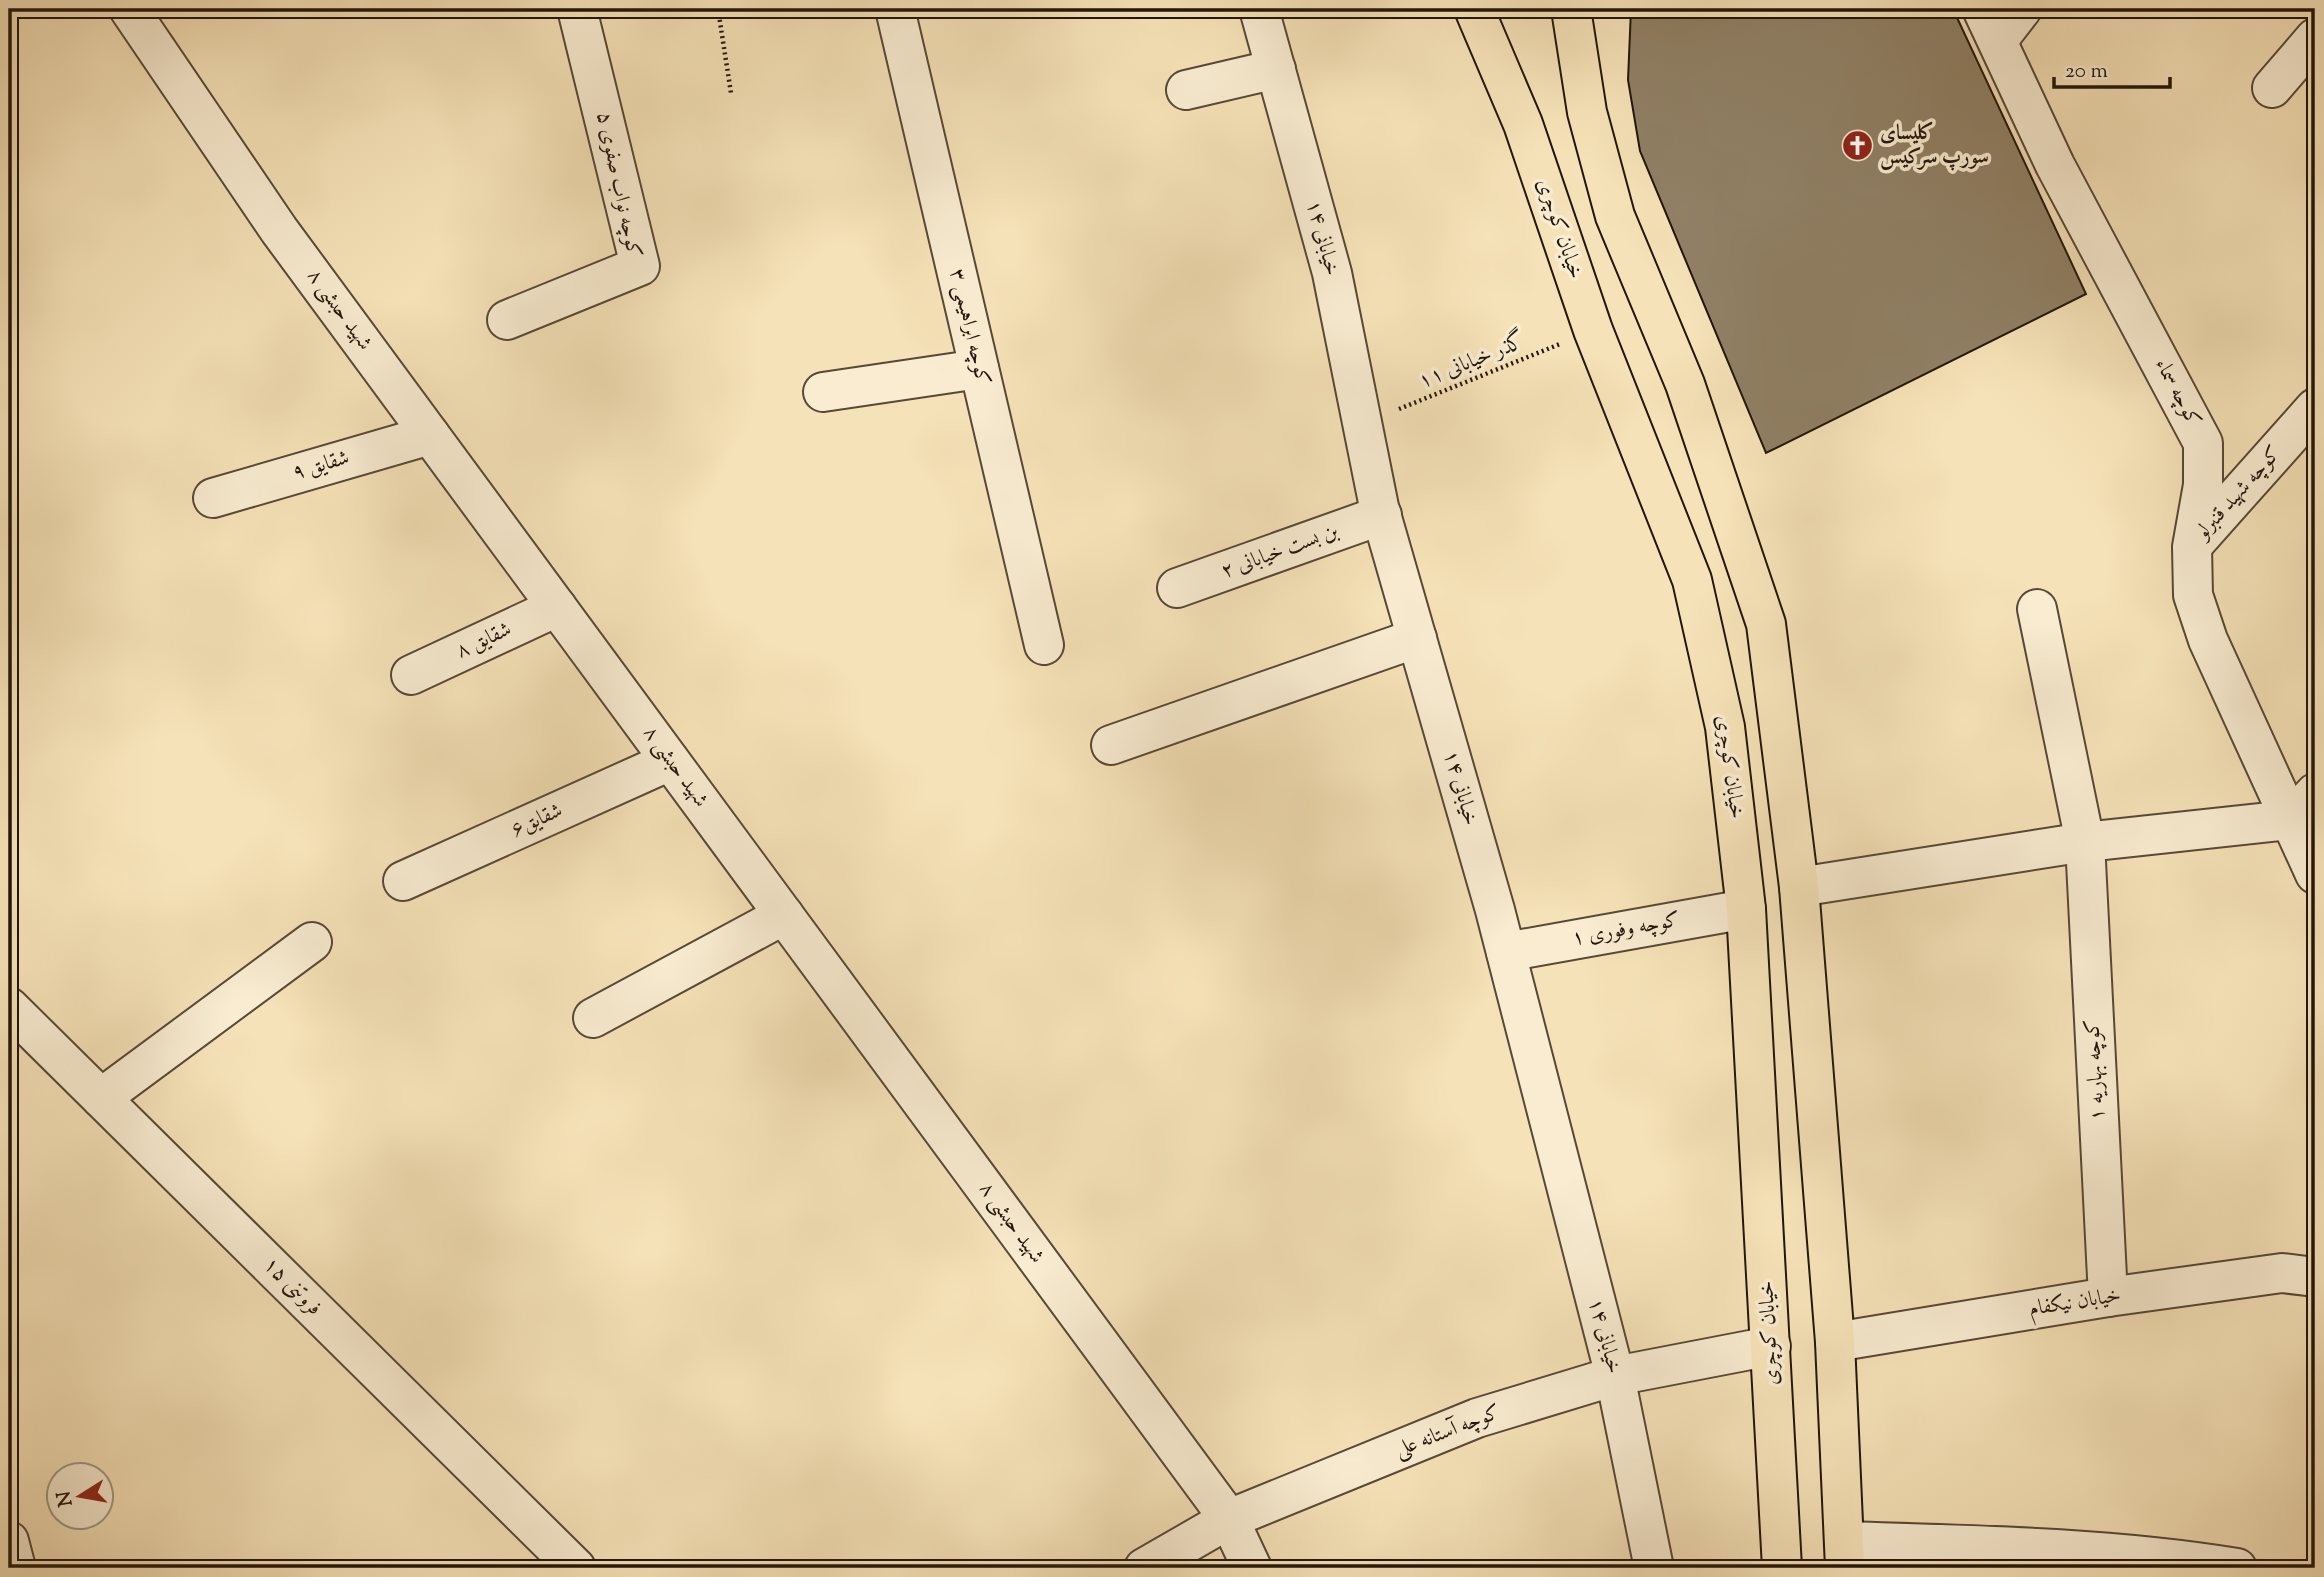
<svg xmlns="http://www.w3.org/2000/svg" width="2324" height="1577" font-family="'Sorts Mill Goudy',Amiri,serif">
  <rect width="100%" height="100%" fill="#f6e2b8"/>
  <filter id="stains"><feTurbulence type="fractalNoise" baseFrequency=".00286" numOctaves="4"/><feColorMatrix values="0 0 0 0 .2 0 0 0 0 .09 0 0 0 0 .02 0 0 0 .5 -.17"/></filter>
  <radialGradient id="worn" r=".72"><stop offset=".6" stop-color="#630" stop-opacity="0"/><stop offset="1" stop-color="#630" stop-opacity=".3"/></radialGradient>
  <!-- building -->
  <path fill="#908065" stroke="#22150c" stroke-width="2" d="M 1631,9 L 1953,9 L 2086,294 L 1766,453 L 1640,151 L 1628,80 Z"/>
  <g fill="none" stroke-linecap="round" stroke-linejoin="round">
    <defs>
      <g id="minor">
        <path d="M 129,9 L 279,230 L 1229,1519 L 1252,1568"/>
        <path d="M 895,9 L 1044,645"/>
        <path d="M 1259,9 L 1332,273 L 1379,507 L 1495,910 L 1615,1376 L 1654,1568"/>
        <path d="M 1982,9 L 2055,165 L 2203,443 L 2203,485 L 2192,547 L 2193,595 L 2208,640 L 2315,874"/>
        <path d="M 1998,40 L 2022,9"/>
        <path d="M 2272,88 L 2315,38"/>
        <path d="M 1186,90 L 1276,69"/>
        <path d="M 507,320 L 640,266 L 577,9"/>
        <path d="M 823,392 L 979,369"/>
        <path d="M 213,498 L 430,435"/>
        <path d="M 2193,545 L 2315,408"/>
        <path d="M 1177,588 L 1382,515"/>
        <path d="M 2037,609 L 2085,842 L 2108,1297"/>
        <path d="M 411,675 L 557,607"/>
        <path d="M 1111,745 L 1417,638"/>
        <path d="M 403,881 L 670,761"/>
        <path d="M 1799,887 L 2085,842 L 2289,820 L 2315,793"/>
        <path d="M 1506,952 L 1746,909"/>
        <path d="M 9,1007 L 576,1568"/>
        <path d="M 593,1018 L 784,915"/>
        <path d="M 101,1098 L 312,942"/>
        <path d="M 1835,1342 L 2108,1297 L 2282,1273 L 2315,1277"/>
        <path d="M 9,1541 L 16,1568"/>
        <path d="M 1844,1541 C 1975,1545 2107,1547 2237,1568"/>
        <path d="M 1144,1568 L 1229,1519 L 1477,1418 L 1615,1376 L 1771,1346"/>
      </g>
      <g id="major">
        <path d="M 1474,9 L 1523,124 L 1593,330 L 1692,580 L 1725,727 L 1746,909 L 1782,1568"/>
        <path d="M 1571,9 L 1587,112 L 1615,216 L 1685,384 L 1766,624 L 1799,887 L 1835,1342 L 1845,1568"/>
      </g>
    </defs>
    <!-- minor casing -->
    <use href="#minor" stroke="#574837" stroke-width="42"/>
    <!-- major casing -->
    <use href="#major" stroke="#22150c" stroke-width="42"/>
    <!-- path -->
    <g stroke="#22150c" stroke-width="4.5" stroke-dasharray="2 3.5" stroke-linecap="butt">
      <path d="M 718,9 L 731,93"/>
      <path d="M 1399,409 L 1560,344"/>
    </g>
    <!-- minor -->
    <use href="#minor" stroke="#f9ecd1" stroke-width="38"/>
    <!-- major -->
    <use href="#major" stroke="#f6e2b8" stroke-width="38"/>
  </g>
  <!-- icons -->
  <defs>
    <symbol id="church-disc" viewBox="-11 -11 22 22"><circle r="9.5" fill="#8f2418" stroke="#f9ecd1"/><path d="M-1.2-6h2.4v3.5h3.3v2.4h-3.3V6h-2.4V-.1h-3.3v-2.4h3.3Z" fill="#fff"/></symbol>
  </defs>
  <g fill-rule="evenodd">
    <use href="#church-disc" x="1840" y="128" width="35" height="35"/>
  </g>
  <g text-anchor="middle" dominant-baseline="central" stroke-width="7" stroke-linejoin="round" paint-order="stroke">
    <!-- poi labels -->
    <g font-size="21" font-weight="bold" fill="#22150c" stroke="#f9ecd1" text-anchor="start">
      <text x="1880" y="134">کلیسای<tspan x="1880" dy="24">سورپ سرکیس</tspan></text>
    </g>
    <!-- street labels -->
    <g font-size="21" fill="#22150c" stroke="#f9ecd1">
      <text transform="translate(618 185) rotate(78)">کوچه نواب صفوی ۵</text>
      <text transform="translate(1559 229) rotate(71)">خیابان کوچری</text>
      <text transform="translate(1322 238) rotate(75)">خیابانی ۱۴</text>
      <text transform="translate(339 310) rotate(54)">شهید حبشی ۸</text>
      <text transform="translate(969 327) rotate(77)">کوچه ابراهیمی ۳</text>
      <text transform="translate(1472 362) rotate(-22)">گذر خیابانی ۱۱</text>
      <text transform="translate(2177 393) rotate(62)">کوچه سماء</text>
      <text transform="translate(321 466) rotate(-16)">شقایق ۹</text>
      <text transform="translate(2239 493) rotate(-48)">کوچه شهید قنبرلو</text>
      <text transform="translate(1280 552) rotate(-20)">بن بست خیابانی ۲</text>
      <text transform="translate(484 641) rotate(-25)">شقایق ۸</text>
      <text transform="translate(675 767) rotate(54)">شهید حبشی ۸</text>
      <text transform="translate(1729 767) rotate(82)">خیابان کوچری</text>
      <text transform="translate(1460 788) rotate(74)">خیابانی ۱۴</text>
      <text transform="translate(537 821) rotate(-24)">شقایق۶</text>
      <text transform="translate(1626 930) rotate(-10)">کوچه وفوری ۱</text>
      <text transform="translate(2096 1070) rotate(-93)">کوچه بهاریه ۱</text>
      <text transform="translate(1011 1223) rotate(54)">شهید حبشی ۸</text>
      <text transform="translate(292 1287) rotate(45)">فروتنی ۱۵</text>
      <text transform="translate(2075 1303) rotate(-9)">خیابان نیکفام</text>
      <text transform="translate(1770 1333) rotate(-93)">خیابان کوچری</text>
      <text transform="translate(1604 1336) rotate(75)">خیابانی ۱۴</text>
      <text transform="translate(1448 1432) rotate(-21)">کوچه آستانه علی</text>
    </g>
  </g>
  <!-- margin -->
  <rect width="2324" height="1577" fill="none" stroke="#f6e2b8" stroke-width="35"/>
  <rect x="10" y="10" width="2303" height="1556" fill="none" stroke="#22150c" stroke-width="3.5"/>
  <rect x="18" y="18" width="2289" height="1542" fill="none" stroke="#22150c" stroke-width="2"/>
  <!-- north arrow -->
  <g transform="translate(80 1496) rotate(259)"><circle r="33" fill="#f9ecd1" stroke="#a39682" stroke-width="2"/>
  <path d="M0-5L12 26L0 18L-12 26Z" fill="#8f2418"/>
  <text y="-10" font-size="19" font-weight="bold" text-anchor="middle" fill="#22150c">N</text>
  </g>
  <!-- scale -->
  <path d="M2054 77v10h116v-10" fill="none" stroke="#22150c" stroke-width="3.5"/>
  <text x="2065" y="77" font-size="21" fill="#22150c" stroke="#f9ecd1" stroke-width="5" paint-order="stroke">20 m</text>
  <rect width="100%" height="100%" filter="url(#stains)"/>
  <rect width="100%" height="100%" fill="url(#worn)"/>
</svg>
